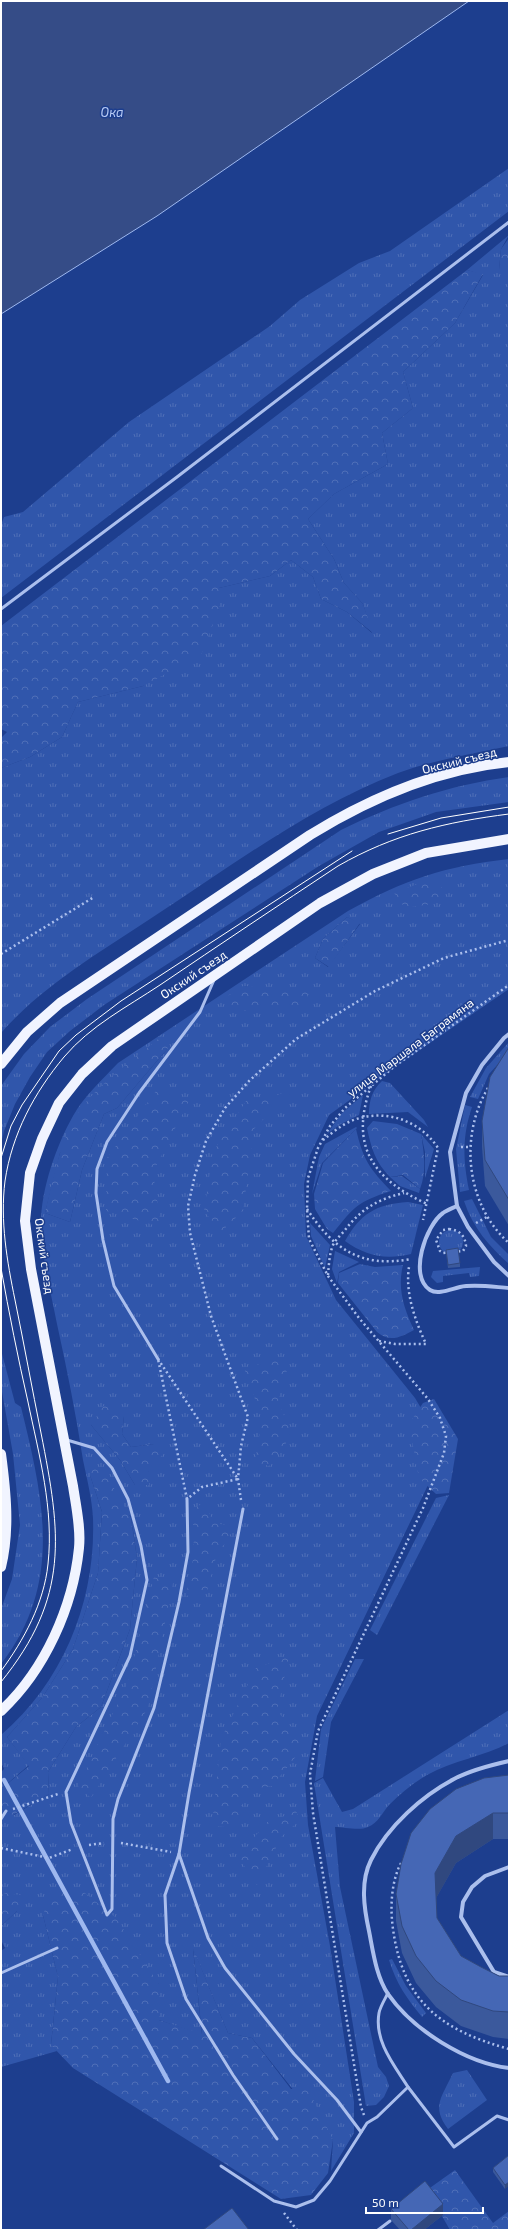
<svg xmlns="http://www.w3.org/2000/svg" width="510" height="2231" font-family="'Exo 2',sans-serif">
  <defs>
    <pattern id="grass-tufts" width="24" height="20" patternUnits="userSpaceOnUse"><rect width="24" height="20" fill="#3056ab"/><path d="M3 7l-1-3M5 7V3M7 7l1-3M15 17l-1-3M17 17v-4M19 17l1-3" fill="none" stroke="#4f6fb8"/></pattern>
    <pattern id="forest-crowns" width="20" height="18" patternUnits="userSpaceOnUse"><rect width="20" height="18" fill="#3056ab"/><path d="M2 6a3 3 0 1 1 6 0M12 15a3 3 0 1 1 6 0" fill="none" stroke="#4f6fb8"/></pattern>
  </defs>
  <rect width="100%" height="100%" fill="#1d3e8e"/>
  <!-- grass -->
  <g fill="url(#grass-tufts)" fill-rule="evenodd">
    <path d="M 509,168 L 509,211 L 1,598 L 1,525 L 4,517 L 23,512 L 129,422 L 270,326 L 300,300 L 359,263 L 390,251 Z"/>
    <path d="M 509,235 L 501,249 L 499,270 L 509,270 L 509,746 C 472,754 433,760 398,773 C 310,807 234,864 156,915 C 102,951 44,984 1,1033 L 1,768 L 30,757 L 62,737 L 78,702 L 143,686 L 219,609 L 219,588 L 270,576 L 291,560 L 313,577 L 321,599 L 347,612 L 372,633 L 363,604 L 344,583 L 334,559 L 308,519 L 334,494 L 388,464 L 382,433 L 413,408 L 403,372 L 455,323 L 483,275 L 467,270 Z"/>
    <path d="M 509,777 L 509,802 L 436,812 L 379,832 L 319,866 L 104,1005 L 70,1031 L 47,1052 L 30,1077 L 15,1104 L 4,1131 L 1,1144 L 1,1086 L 24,1054 L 50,1027 L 87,999 L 341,830 C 394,804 450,785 509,777 Z"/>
    <path d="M 509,859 L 509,989 L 402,1062 L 329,1115 L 310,1155 L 304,1184 L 306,1236 L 336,1300 L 415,1398 L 437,1435 L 428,1485 L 317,1716 L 305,1782 L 308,1825 L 330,1946 L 354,2102 L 354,2133 L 331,2171 L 333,2140 L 252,2038 L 228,2033 L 193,1949 L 202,2035 L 159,2020 L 159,1984 L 43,1915 L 58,1977 L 51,2044 L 57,2051 L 1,2067 L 1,1951 L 5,1948 L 1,1940 L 1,1926 L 17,1911 L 5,1893 L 1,1895 L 1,1809 L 14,1815 L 49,1794 L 48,1772 L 76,1727 L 101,1707 L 130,1629 L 137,1558 L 131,1517 L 90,1475 L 102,1512 L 98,1573 L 73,1649 L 42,1698 L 7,1737 L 29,1765 L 1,1789 L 1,1772 L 4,1769 L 1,1761 L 1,1735 C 64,1681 96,1600 93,1518 C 92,1499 87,1479 83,1460 C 76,1415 67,1369 57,1324 C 51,1293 42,1259 41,1227 C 40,1192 56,1146 73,1116 C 84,1096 102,1080 118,1063 L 348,911 C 404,880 445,866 509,859 ZM 347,917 L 360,924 L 328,967 L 315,958 L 323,939 ZM 243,986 L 260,989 L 307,1007 ZM 168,1048 L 117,1108 L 104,1114 L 82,1170 L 70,1222 L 45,1213 L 60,1153 ZM 124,1416 L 122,1434 L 131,1447 L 154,1444 L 148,1472 L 135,1485 L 120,1460 L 91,1425 Z"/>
    <path d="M 509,1042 L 509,1052 L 489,1074 L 478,1099 L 470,1097 L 486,1068 Z"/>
    <path d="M 382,1081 L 390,1083 L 424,1120 L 428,1127 L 408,1112 L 369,1114 C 369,1101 372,1090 382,1081 Z"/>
    <path d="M 363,1095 L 359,1115 L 341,1124 L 327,1134 L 341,1114 Z"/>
    <path d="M 465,1105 L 472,1107 C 462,1136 463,1160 469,1190 L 460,1192 L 456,1149 Z"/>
    <path d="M 356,1127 L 357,1128 L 322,1163 L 312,1194 L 319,1157 L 325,1144 Z"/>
    <path d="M 421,1134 L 434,1149 L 425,1178 L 425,1152 Z"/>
    <path d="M 402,1176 L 420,1189 L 419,1193 L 400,1186 L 390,1177 Z"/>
    <path d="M 472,1199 L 491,1237 L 509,1255 L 509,1264 C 489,1246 473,1228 464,1201 Z"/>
    <path d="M 408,1202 L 423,1205 L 411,1254 C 385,1260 366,1256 345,1241 C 360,1214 376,1204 408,1202 Z"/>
    <path d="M 310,1223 L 330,1245 L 325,1268 L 311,1236 Z"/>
    <circle cx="451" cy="1242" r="12"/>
    <path d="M 335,1251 L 359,1262 L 339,1272 L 337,1283 L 332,1269 Z"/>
    <path d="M 480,1267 L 479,1276 L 470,1277 L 469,1273 L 443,1276 L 443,1282 L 437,1283 L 431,1277 L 433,1271 Z"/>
    <path d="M 1,1350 L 15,1403 L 21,1407 C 43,1497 64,1583 1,1664 L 1,1609 L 12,1579 L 20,1525 L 13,1454 L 1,1386 Z"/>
    <path d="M 449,1495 L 377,1635 L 370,1630 L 436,1498 Z"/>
    <path d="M 355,1659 L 364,1659 L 331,1722 L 323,1777 L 315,1781 L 321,1729 Z"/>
    <path d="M 509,1710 L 509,1743 C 483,1757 453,1760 427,1775 C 413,1783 400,1794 389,1805 C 382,1813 378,1823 368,1827 C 360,1831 344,1827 335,1827 L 340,1887 L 378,2067 L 386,2077 L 389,2086 L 384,2097 L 376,2105 L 366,2106 L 314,1783 L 323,1778 L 342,1812 L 353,1809 Z"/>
    <path d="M 392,1959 L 406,1986 L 426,2013 L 422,2017 C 407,1999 396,1983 389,1960 Z"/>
    <path d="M 467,2070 L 487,2100 L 448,2129 C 431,2106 442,2097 453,2073 Z"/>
  </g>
  <!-- forest -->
  <g fill="url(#forest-crowns)">
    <path d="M 509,238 L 509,270 L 499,270 L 501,249 Z"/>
    <path d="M 467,270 L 483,274 L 455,323 L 403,372 L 413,408 L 382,433 L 388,464 L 334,494 L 308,519 L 334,559 L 344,583 L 363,604 L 373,633 L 347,612 L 321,599 L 313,577 L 291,560 L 270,576 L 219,588 L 219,609 L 201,655 L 143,686 L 78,702 L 62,737 L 30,757 L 1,768 L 1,738 L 7,732 L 1,729 L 1,626 Z"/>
    <path d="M 423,882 L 441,882 L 443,894 L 432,904 L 405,908 L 394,893 Z"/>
    <path d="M 347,917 L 360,923 L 329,967 L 315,958 L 323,939 Z"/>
    <path d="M 243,986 L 308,992 L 307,1007 L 243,1011 L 229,1004 L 228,996 Z"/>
    <path d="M 162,1036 L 168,1048 L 117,1108 L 104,1114 L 82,1170 L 70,1222 L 45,1213 C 53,1180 59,1144 77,1115 C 93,1087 137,1057 162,1036 Z"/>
    <path d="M 156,1091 L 189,1101 L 153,1172 L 161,1227 L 106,1211 L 107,1158 Z"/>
    <path d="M 290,1091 L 254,1129 L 243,1211 L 221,1232 L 204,1211 L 213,1152 L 248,1098 L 257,1100 Z"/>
    <path d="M 373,1121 L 397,1124 L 421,1134 C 424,1153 427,1171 420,1189 L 403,1175 L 390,1177 C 375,1162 371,1147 367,1128 Z"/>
    <path d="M 356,1129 C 363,1160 370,1169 391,1191 C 357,1202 355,1206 333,1233 L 327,1229 L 315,1209 L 314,1194 L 323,1163 Z"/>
    <path d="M 360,1264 L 375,1267 L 403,1265 C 397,1288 404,1309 414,1330 C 401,1337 390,1343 377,1332 L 338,1283 L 339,1273 Z"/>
    <path d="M 291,1356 L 278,1401 L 292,1435 L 269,1466 L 255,1462 L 262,1419 L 244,1368 Z"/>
    <path d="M 434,1399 L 458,1439 L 449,1493 L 436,1494 L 419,1478 L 409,1424 L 423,1403 Z"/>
    <path d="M 105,1404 L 124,1416 L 122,1434 L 131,1447 L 154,1444 L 163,1454 L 148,1472 L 149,1485 L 135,1485 L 120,1460 L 91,1425 Z"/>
    <path d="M 92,1467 L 104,1471 L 131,1518 L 137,1558 L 130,1629 L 101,1707 L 76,1727 L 48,1772 L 49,1794 L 13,1815 L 1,1809 L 1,1789 L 29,1766 L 7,1737 L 42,1698 L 73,1649 L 98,1573 L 102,1512 L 90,1475 Z"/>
    <path d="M 205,1501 L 213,1523 L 227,1525 L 231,1539 L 218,1550 L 207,1591 L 186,1596 L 194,1554 L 193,1510 Z"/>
    <path d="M 154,1577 L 173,1583 L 148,1708 L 91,1798 L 78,1786 L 128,1682 Z"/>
    <path d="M 289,1656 L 277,1711 L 306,1744 L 272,1786 L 244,1790 L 239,1828 L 212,1826 L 221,1739 L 256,1668 Z"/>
    <path d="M 295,1809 L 300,1820 L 282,1836 L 257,1885 L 239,1858 L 266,1822 L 275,1822 Z"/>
    <path d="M 80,1889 L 116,1918 L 159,1984 L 159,2020 L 202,2034 L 193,1948 L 228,2033 L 252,2038 L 291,2089 L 307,2087 L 333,2140 L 328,2173 L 311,2195 L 281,2199 L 73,2068 L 51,2045 L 58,1977 L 43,1915 L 49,1898 L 62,1891 Z"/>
    <path d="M 5,1893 L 21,1895 L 17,1911 L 1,1926 L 1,1895 Z"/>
    <path d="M 455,2170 L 493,2223 L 509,2211 L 509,2230 L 450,2230 L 427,2190 Z"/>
  </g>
  <!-- water -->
  <path fill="#354c87" stroke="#9eb8ef" d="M 1,1 L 469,1 L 157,216 L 1,314 Z"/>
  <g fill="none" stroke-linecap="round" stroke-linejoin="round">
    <!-- stream -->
    <path stroke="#9eb8ef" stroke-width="4.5" d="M 4,1780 L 168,2081"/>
    <!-- path -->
    <g stroke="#abbfed" stroke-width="2.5" stroke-dasharray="2 3" stroke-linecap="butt">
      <path d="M 1,954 L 94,897"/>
      <path d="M 371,1086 C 349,1146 373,1179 427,1204"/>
      <path d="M 488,1088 C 459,1136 466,1205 509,1243"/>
      <path d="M 323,1140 C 331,1134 341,1125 351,1121 C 383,1108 419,1119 438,1148 L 423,1220"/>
      <path d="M 461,1147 L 471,1147"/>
      <path d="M 307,1209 C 334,1250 361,1268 411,1259"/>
      <path d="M 476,1223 L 487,1217"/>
      <path d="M 449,1229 C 459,1230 465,1235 466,1246 L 463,1251 L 443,1253 L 440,1251 L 436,1240 L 443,1230 Z"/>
      <path d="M 328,1275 C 329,1265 329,1255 333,1245 C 336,1239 341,1235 345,1230 C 361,1209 378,1199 404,1193"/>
      <path d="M 379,1341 L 395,1344 L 426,1344 C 415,1320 405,1293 409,1267"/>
      <path d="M 158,1359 L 238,1479 L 202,1487 L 187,1499 Z"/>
      <path d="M 241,1500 L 238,1479 L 241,1446 L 248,1417 L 211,1316 L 190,1233 L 188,1206 L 195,1175 L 206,1141 L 225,1108 L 249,1081 L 296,1039 L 375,991 L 444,958 L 509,940"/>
      <path d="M 13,1809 L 58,1794"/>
      <path d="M 121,1843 L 171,1852"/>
      <path d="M 89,1845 L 104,1843"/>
      <path d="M 1,1848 L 49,1858 L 73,1849"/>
      <path d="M 401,1863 C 391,1882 390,1908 393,1929 C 403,2002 441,2030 509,2049"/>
      <path d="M 364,2115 L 361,2107 L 313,1813 L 310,1774 L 318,1731 L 423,1508 L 444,1453 L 446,1436 L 440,1418 L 428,1399 L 359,1318 L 328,1276 L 309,1239 L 307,1209 L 308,1178 L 318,1148 L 330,1126 L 345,1108 L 395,1066 L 509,985"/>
      <path d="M 284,2213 L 297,2230"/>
    </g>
    <!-- lane -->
    <g stroke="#abbfed" stroke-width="3">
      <path d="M 1,609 L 177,477 L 509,222"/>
      <path d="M 158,1359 L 114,1286 L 103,1240 L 96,1193 L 97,1169 L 107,1142 L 139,1093 L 200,1012 L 214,980"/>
      <path d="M 67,1440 L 94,1448 L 112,1468 L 128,1499 L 141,1546 L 147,1580 L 130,1656 L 66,1792 L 71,1823 L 107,1915 L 112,1909 L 113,1819 L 118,1799 L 154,1708 L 179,1602 L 188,1552 L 187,1499"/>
      <path d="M 243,1509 L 189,1793 L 179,1854 L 208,1938 L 225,1968 L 294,2054 L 337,2100 L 361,2132"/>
      <path d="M 1,1819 L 6,1811"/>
      <path d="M 179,1854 L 165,1895 L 167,1943 L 186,1999 L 233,2075 L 277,2139"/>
      <path d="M 1,1973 L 57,1948"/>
      <path d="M 408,2087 L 454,2147 L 497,2116 L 509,2120"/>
      <path d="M 221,2166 L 274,2201 L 296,2207 L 314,2200 L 330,2181 L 367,2123 L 377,2117 L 408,2087 C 394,2065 374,2041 379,2013 C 380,2007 385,1999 388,1993"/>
      <path d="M 378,2230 L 390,2221"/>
    </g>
    <!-- street -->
    <g stroke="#abbfed" stroke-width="4">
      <path d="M 509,1034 L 504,1038 L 482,1065 L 466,1093 L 450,1152 L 457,1206 L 468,1227 L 494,1262 L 509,1276"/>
      <path d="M 457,1206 C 453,1208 447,1210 443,1213 C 426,1225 408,1276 430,1290 C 438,1295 451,1289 460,1287 C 474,1284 494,1287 509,1288"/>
      <path d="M 509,1761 C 491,1765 471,1770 454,1779 C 422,1796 388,1826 371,1860 C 360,1882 364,1908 369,1931 C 373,1951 376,1976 388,1994 C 413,2030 466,2063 509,2068"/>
      <path d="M 509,1867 L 485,1876 L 472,1887 L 463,1902 L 461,1917 L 494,1972 L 509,1977"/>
    </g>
    <!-- primary -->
    <g stroke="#f1f4ff" stroke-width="10">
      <path d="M 1,1064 L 27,1032 L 60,1003 L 310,835 C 370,798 439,769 509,762"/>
      <path d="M 1,1454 C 6,1492 10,1530 1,1567"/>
      <path d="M 1,1711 C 45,1670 73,1607 79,1548 C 81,1528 76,1506 73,1486 L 31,1269 L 25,1221 L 30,1173 L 42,1139 L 59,1103 L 82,1074 L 112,1046 L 320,903 L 373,874 L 426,853 L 509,839"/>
    </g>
    <!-- tram -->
    <g stroke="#fff" stroke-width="1">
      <path d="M 388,834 L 441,818 L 509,807"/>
      <path d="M 1,1158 L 11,1126 L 22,1105 L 59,1051 L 76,1035 L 121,1001 L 352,851"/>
      <path d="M 1,1268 C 9,1313 18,1358 28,1402 C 39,1455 54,1509 48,1564 C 44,1603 24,1640 1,1671"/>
      <path d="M 1,1682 C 70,1597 61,1534 41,1433 C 32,1388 24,1344 15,1300 C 7,1261 0,1221 5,1181 C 12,1134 34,1093 64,1057 C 90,1026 127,1007 160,985 C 219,945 279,905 338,866 C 394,834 446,822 509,814"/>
    </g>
  </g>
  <!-- wall -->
  <g fill="#3b599c">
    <path d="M 509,1047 L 509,1226 L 485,1186 L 482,1147 L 482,1121 Z"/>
    <path d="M 446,1250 L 460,1263 L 460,1267 L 448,1268 Z"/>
    <path d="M 509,1775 L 509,1839 L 493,1839 L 456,1863 L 436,1898 L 437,1918 L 461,1956 L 481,1967 L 499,1976 L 509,1976 L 509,2039 L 493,2037 L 461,2026 L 436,2007 L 416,1983 L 402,1953 L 396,1921 L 396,1894 Z"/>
    <path d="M 509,2155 L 505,2189 L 493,2172 L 493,2168 Z"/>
    <path d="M 391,2209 L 443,2215 L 424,2230 L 400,2230 L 391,2220 Z"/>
  </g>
  <!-- shaded-wall -->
  <g fill="#30487f">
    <path d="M 493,1813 L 493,1839 L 456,1863 L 435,1900 L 435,1873 L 456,1836 Z"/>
    <path d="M 509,2182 L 509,2186 L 505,2189 L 505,2185 Z"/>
    <path d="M 443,2204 L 443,2215 L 424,2230 L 411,2230 Z"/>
  </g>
  <!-- building -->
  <g fill="#4567b5" stroke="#30487f">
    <path d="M 509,1047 L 509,1200 L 485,1160 L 482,1121 L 490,1077 Z"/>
    <path d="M 458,1248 L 460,1263 L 448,1265 L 446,1250 Z"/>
    <path d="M 509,1775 L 509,1813 L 493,1813 L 456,1836 L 435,1873 L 437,1918 L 461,1956 L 481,1967 L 499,1976 L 509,1976 L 509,2012 L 493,2011 L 461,2000 L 436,1981 L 416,1956 L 402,1926 L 396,1894 L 401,1864 L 411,1833 L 430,1809 L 456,1789 L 484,1778 Z"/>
    <path d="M 509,2155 L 509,2182 L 505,2185 L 493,2168 Z"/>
    <path d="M 425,2181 L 443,2204 L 411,2230 L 409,2230 L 391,2209 Z"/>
    <path d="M 232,2208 L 249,2230 L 203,2230 Z"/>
  </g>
  <g text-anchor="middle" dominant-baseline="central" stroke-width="3" stroke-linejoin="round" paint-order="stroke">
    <!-- street labels -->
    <g font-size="12" fill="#fff" stroke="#1d3e8e">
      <text transform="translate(459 760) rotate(-14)">Окский съезд</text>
      <text transform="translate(193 974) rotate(-34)">Окский съезд</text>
      <text transform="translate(410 1047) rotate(-37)">улица Маршала Баграмяна</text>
      <text transform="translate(45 1256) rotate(82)">Окский съезд</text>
    </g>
    <!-- water labels -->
    <g font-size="13" font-style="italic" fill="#b7caf4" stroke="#1d3e8e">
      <text x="112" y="112">Ока</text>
    </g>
  </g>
  <!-- border -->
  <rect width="510" height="2231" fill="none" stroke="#ffffff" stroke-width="4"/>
  <!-- scale -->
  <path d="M366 2207v6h117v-6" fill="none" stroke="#ffffff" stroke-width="2"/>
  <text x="372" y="2207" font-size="12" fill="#ffffff" stroke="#1d3e8e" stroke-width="3" paint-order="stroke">50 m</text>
</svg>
